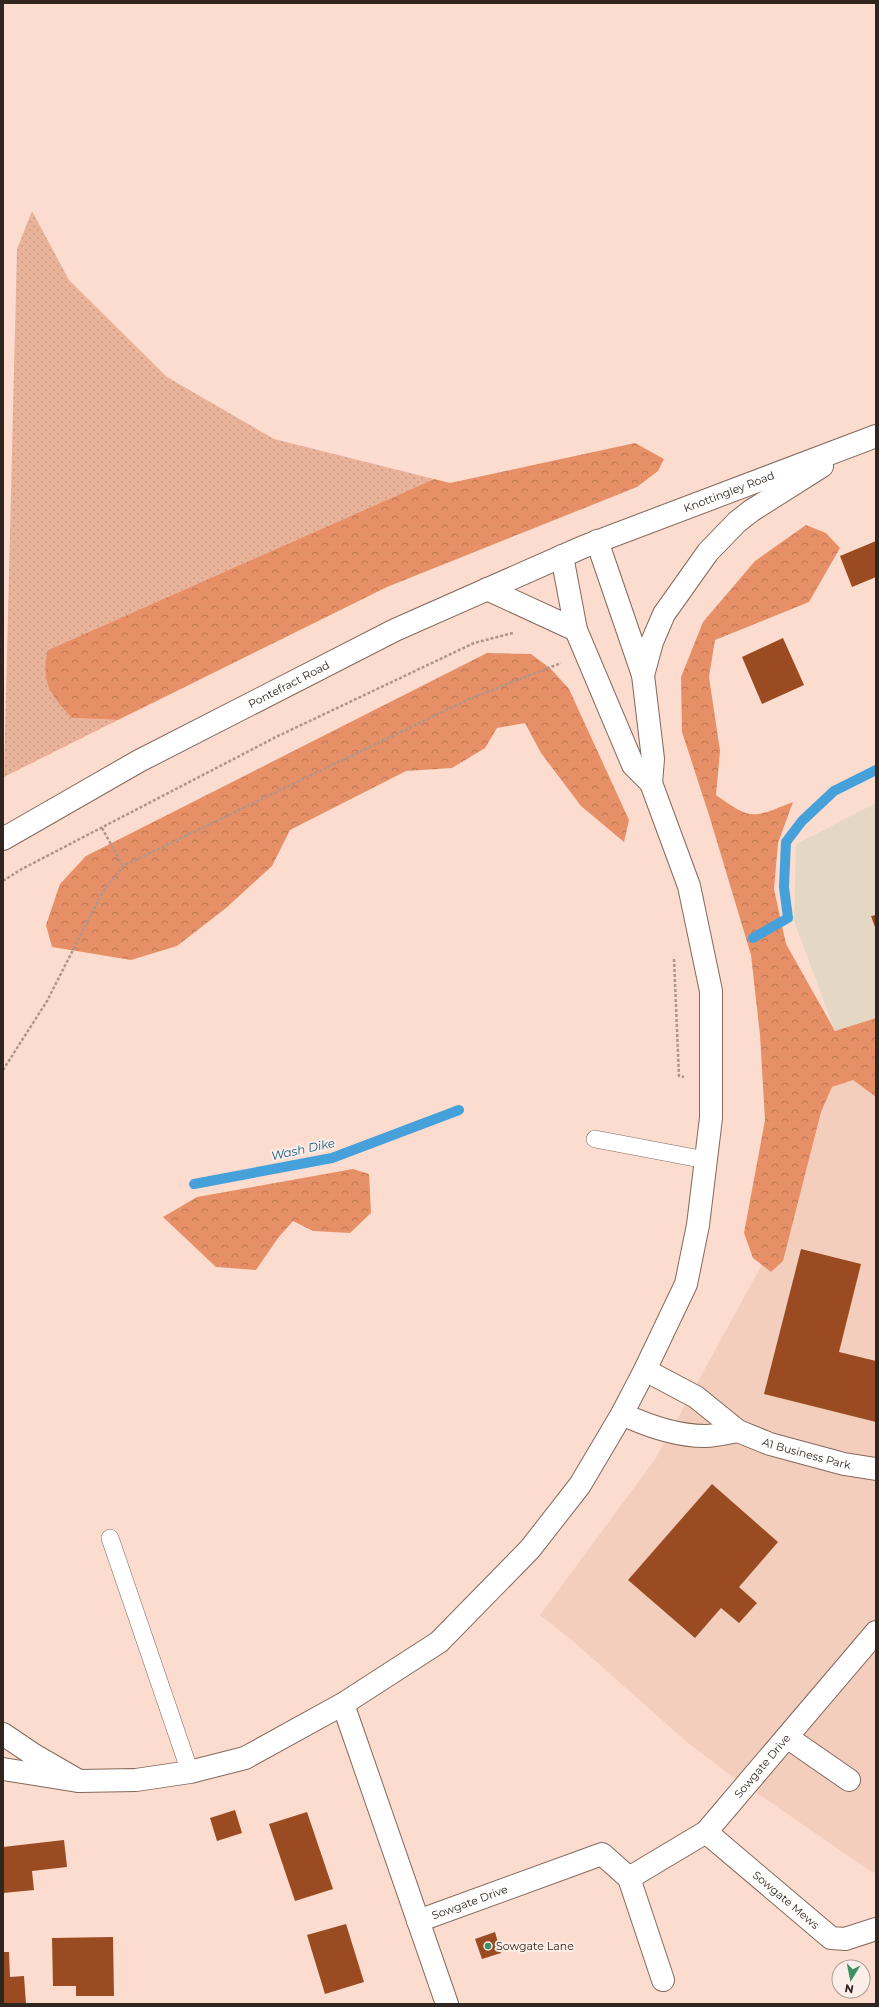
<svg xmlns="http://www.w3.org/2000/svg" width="879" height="2007" font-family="Montserrat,sans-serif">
  <defs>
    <pattern id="grass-dots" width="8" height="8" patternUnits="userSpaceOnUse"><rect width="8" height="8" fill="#e9b39a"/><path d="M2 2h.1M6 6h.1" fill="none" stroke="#c89a84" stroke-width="1.8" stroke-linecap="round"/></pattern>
    <pattern id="forest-crowns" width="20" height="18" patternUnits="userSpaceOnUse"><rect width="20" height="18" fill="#e79067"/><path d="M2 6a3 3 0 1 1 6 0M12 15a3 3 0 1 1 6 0" fill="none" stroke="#bc7554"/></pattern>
  </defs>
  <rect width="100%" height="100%" fill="#fcdcce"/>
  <!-- commercial -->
  <path fill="#e4d8c4" d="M 876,803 L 876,1018 L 835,1031 L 794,921 L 796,844 Z"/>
  <!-- built -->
  <path fill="#f4cebd" d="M 876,1018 L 876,1869 L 873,1873 L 725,1771 L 688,1743 L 574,1642 L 540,1615 L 656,1458 L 765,1259 L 814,1079 Z"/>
  <!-- grass -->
  <path fill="url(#grass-dots)" d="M 32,211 L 69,280 L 167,377 L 274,439 L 434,479 L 48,650 L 72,718 L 118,720 L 4,777 L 17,249 Z"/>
  <!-- forest -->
  <g fill="url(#forest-crowns)">
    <path d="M 635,443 L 664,459 L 658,471 L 637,487 L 387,587 L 118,720 L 72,718 C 51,695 40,683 48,650 L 434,479 L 450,483 Z"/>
    <path d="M 806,525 L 826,533 L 840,548 L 809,602 L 715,640 L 709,677 L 720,751 L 716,795 C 752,821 753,818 793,802 L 778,843 L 774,889 L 786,944 L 835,1031 L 876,1018 L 876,1097 L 853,1080 L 832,1087 L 821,1112 L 783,1261 L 771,1272 L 753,1258 L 744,1233 L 765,1120 L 760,1035 L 751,955 L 709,815 L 682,732 L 681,677 L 703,622 L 755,561 Z"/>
    <path d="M 487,653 L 531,654 L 551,669 L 569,689 L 629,820 L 624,842 L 581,806 L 541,753 L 525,723 L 497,728 L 485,748 L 452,768 L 406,771 L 290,830 L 272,866 L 226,908 L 177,946 L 131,960 L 52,947 L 46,925 L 60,884 L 86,856 Z"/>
    <path d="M 353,1169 L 369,1174 L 371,1213 L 350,1233 L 313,1231 L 293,1221 L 278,1238 L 256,1270 L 216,1267 L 163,1217 L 197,1197 Z"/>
  </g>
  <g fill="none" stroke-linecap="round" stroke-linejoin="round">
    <!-- stream -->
    <g stroke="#46a1da" stroke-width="10">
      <path d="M 753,938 L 788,918 L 784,887 L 786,842 L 802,821 L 834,791 L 876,770"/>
      <path d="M 194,1184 L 332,1158 L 459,1110"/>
    </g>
  </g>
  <!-- building -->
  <g fill="#9b4b21">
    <path d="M 876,541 L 876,577 L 852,587 L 840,556 Z"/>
    <path d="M 783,638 L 804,685 L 762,704 L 742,657 Z"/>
    <path d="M 876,915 L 876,930 L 871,916 Z"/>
    <path d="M 801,1249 L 861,1264 L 839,1352 L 876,1361 L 876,1422 L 764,1394 Z"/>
    <path d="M 712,1484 L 778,1542 L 739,1587 L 757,1603 L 739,1623 L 721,1608 L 695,1638 L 628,1580 Z"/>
    <path d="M 235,1810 L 242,1833 L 217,1841 L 210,1818 Z"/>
    <path d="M 307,1812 L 333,1889 L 295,1901 L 269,1824 Z"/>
    <path d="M 64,1840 L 67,1867 L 32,1871 L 34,1890 L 3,1893 L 3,1847 Z"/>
    <path d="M 346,1924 L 364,1982 L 325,1994 L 307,1935 Z"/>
    <path d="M 495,1932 L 501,1953 L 482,1959 L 475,1939 Z"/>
    <path d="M 113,1937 L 114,1996 L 76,1996 L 76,1986 L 53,1986 L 52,1938 Z"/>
    <path d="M 3,1952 L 9,1952 L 10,1977 L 24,1976 L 26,2004 L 3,2004 Z"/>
  </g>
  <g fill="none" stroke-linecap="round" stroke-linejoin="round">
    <defs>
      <g id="lane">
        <path d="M 595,1139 L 706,1160"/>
        <path d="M 110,1538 L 190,1772"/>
      </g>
      <g id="street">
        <path id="s1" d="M 645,1370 L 696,1397 L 738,1431 L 770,1444 L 844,1464 L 876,1469"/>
        <path d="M 622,1414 C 648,1426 676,1436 705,1436 C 716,1436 728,1433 738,1431"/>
        <path d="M 343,1704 L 447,2004"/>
        <path d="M 787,1737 L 849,1780"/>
        <path id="s2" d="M 706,1832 L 831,1938 L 845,1939 L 876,1929"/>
        <path id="s3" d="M 418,1921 L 602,1854 L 629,1878"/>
        <path id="s4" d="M 663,1980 L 629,1878 L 706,1832 L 876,1632"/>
      </g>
      <path id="primary" d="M 3,1769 L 78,1781"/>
      <g id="highway">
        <path d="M 597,541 L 643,675 L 653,759 L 651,783"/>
        <path d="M 487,589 L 576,630"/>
        <path d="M 643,675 L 652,642 L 664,614 L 708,552 L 737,522 L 751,511 L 822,466"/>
        <path id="s5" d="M 3,839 L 139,761 L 395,630 L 583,547 L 876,436"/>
        <path d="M 3,1734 L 34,1755 L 79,1781 L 136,1780 L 190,1772 L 245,1758 L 343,1704 L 439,1642 L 530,1549 L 580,1485 L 622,1414 L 645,1370 L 686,1284 L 698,1225 L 711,1118 L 711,991 L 689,886 L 651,783 L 633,765 L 576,630 L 562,556"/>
      </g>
    </defs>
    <!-- lane casing -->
    <use href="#lane" stroke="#84695c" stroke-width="18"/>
    <!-- street casing -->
    <use href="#street" stroke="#84695c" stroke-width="24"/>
    <!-- primary casing -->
    <use href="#primary" stroke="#84695c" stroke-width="24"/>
    <!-- highway casing -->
    <use href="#highway" stroke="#84695c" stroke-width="24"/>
    <!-- path -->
    <g stroke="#ae968c" stroke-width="2.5" stroke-dasharray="3 2" stroke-linecap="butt">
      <path d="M 102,828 L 123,866"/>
      <path d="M 3,881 L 20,870 L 276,737 L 474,643 L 513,633"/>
      <path d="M 674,959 L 679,1076 L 684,1077"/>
      <path d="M 3,1070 L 47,1001 L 102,893 L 123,866 L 469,699 L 561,663"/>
    </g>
    <!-- lane -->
    <use href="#lane" stroke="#fff" stroke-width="17"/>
    <!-- street -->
    <use href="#street" stroke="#fff" stroke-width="22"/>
    <!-- primary -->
    <use href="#primary" stroke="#fff" stroke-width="22"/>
    <!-- highway -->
    <use href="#highway" stroke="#fff" stroke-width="22"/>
  </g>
  <!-- markers -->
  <circle fill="#3b9164" stroke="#fbeee8" stroke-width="1.5" cx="488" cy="1946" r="4"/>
  <g text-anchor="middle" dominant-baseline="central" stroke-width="4" stroke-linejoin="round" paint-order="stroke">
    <!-- street labels -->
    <g font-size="11" fill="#312520" stroke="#fbeee8">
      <text stroke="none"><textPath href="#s5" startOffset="806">Knottingley Road</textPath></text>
      <text stroke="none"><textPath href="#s5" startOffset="325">Pontefract Road</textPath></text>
      <text stroke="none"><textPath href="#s1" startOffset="184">A1 Business Park</textPath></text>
      <text stroke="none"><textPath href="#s4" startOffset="284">Sowgate Drive</textPath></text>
      <text stroke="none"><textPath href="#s2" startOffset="105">Sowgate Mews</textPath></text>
      <text stroke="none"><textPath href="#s3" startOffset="55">Sowgate Drive</textPath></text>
    </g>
    <!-- poi labels -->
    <g font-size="11" fill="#312520" stroke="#fbeee8" text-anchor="start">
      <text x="496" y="1946">Sowgate Lane</text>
    </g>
    <!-- water labels -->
    <g font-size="12" font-style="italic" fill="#1c5e84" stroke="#fbeee8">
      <text transform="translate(303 1149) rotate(-12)">Wash Dike</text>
    </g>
  </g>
  <!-- border -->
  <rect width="879" height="2007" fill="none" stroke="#312520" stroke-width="8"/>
  <!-- north arrow -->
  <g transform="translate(851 1979) rotate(190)"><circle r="19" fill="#fbeee8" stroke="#aa9e98"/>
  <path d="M0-3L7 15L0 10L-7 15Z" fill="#3b9164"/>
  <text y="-6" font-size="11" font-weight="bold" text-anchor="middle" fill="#312520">N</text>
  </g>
</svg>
